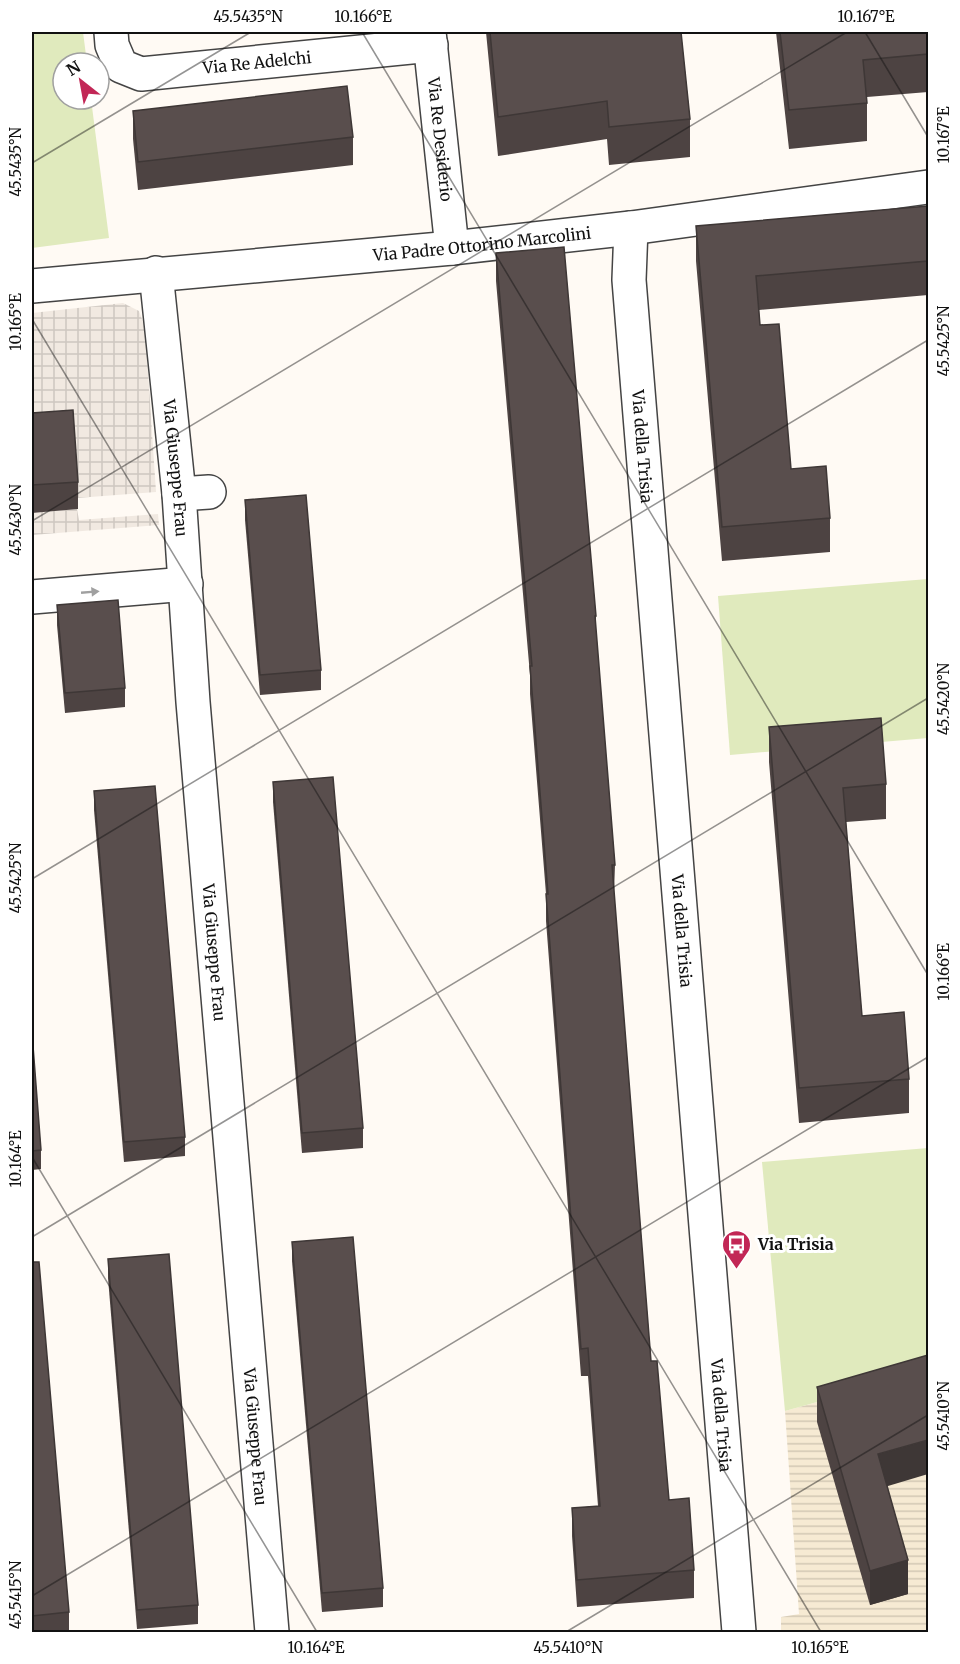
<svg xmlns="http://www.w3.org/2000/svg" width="960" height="1664" font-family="Merriweather,serif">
  <defs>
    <pattern id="farmland-rules" width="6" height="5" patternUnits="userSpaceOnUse" patternTransform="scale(1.5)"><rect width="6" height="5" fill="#f6ead3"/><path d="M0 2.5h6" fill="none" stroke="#d2c8b4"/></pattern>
    <pattern id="plaza-grid" width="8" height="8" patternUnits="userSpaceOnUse" patternTransform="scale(1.5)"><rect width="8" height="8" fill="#f1e9e1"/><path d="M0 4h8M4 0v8" fill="none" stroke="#cec7c0"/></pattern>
  </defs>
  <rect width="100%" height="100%" fill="#fffaf4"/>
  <!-- farmland -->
  <path fill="url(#farmland-rules)" d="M 928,1371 L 928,1632 L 781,1632 L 781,1617 L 799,1614 L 785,1411 Z"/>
  <!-- green -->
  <g fill="#e0eabd">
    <path d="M 32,32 L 83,32 L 87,63 L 63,63 L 63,99 L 91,99 L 109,238 L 32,248 Z"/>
    <path d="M 928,579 L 928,738 L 730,755 L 718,596 Z"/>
    <path d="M 928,1148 L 928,1371 L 785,1411 L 762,1162 Z"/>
  </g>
  <!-- plaza -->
  <g fill="url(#plaza-grid)">
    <path d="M 123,303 L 139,311 L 145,327 L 156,492 L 77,498 L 32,440 L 32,313 Z"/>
    <path d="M 77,509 L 79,520 L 158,514 L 159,525 L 32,535 L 32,513 Z"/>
  </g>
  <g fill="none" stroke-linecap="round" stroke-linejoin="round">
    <defs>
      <g id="minor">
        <path id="s1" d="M 111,32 L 112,45 L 121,66 L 141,74 L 431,45"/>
        <path id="s2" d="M 429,32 L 452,248"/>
        <path id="s3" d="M 631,228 L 629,280 L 739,1632"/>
        <path id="s4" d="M 156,273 L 179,494 L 193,702 L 272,1632"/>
        <path id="s5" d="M 32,286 L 452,248 L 631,228 L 928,187"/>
        <path d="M 179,494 L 209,492"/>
        <path d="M 32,597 L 186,584"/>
      </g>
    </defs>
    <!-- minor casing -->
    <use href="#minor" stroke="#444" stroke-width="36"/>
    <!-- minor -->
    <use href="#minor" stroke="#fff" stroke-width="33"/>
  </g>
  <!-- wall -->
  <g fill="#4d4342">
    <path d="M 486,32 L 681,32 L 690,119 L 690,157 L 609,165 L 607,139 L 498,156 Z"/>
    <path d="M 776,32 L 928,32 L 928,92 L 867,97 L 867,141 L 789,149 Z"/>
    <path d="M 133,111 L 353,137 L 353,165 L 138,190 L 133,139 Z"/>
    <path d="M 928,206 L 928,295 L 759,310 L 760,325 L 791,469 L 830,518 L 830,552 L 722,561 L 696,261 L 696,226 Z"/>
    <path d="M 496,253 L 596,616 L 596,634 L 615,865 L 614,893 L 651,1361 L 669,1500 L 694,1570 L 694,1598 L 577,1607 L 572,1536 L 572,1508 L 598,1506 L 588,1376 L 581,1376 L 546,921 L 546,894 L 530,694 L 530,675 L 496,281 Z"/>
    <path d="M 32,413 L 78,482 L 78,509 L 32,513 Z"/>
    <path d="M 245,500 L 321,670 L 321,690 L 260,695 L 245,520 Z"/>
    <path d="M 57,605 L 125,688 L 125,707 L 65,713 L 57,625 Z"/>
    <path d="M 769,727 L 886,784 L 886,819 L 846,822 L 862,1016 L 909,1079 L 909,1113 L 799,1123 L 769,762 Z"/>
    <path d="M 273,782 L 363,1128 L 363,1148 L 302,1153 L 273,802 Z"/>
    <path d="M 94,791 L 185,1137 L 185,1156 L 124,1162 L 94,810 Z"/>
    <path d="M 32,1033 L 41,1150 L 41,1169 L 32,1170 Z"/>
    <path d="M 292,1242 L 383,1588 L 383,1607 L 322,1612 L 292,1261 Z"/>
    <path d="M 108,1259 L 198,1605 L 198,1624 L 137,1629 L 108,1278 Z"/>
    <path d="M 32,1262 L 69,1612 L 69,1632 L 32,1632 Z"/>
    <path d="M 817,1387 L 887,1486 L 908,1594 L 870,1605 L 817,1422 Z"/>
  </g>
  <!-- shaded-wall -->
  <g fill="#3e3736">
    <path d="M 928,1440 L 928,1474 L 878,1489 L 878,1454 Z"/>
    <path d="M 908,1560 L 908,1594 L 870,1605 L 870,1571 Z"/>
  </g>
  <!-- building -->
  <g fill="#594e4d" stroke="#3e3736" stroke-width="1.5">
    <path d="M 490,32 L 681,32 L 690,119 L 609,127 L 607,101 L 498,117 Z"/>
    <path d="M 780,32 L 928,32 L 928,54 L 863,60 L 867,103 L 789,110 Z"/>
    <path d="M 347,86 L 353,137 L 138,162 L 133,111 Z"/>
    <path d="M 928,206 L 928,261 L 756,276 L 760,325 L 779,324 L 791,469 L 826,466 L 830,518 L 722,527 L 696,226 Z"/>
    <path d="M 564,247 L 596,616 L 595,616 L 615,865 L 612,865 L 651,1361 L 657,1361 L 669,1500 L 689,1498 L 694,1570 L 577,1580 L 572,1508 L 600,1506 L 588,1348 L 581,1349 L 546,894 L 548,894 L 530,666 L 532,666 L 496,253 Z"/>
    <path d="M 73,410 L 78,482 L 32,485 L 32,413 Z"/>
    <path d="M 306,495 L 321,670 L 260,675 L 245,500 Z"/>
    <path d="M 118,600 L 125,688 L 65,693 L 57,605 Z"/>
    <path d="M 881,718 L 886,784 L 843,788 L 862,1016 L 904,1012 L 909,1079 L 799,1088 L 769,727 Z"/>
    <path d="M 333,777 L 363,1128 L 302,1133 L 273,782 Z"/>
    <path d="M 155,786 L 185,1137 L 124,1142 L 94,791 Z"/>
    <path d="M 32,1033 L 41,1150 L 32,1151 Z"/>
    <path d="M 353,1237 L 383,1588 L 322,1593 L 292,1242 Z"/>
    <path d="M 169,1254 L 198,1605 L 137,1610 L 108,1259 Z"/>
    <path d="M 32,1262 L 39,1262 L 69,1612 L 32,1616 Z"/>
    <path d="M 928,1355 L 928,1440 L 878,1454 L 908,1560 L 870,1571 L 817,1387 Z"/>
  </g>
  <!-- one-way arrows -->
  <defs><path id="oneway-solid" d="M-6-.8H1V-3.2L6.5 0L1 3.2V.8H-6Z" transform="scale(1.5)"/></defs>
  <use fill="#a0a0a0" href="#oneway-solid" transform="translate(90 592) rotate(-5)"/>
  <!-- ticks -->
  <path fill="none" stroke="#111" stroke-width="1.5" stroke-opacity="0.45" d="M 362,32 L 928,975M 865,32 L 928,137M 32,163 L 251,32M 32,319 L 821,1632M 32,521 L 847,32M 32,879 L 928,340M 32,1157 L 317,1632M 32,1237 L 928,698M 32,1596 L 928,1057M 566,1632 L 928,1415"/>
  <!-- icons -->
  <defs>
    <symbol id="bus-pin" viewBox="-11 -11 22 30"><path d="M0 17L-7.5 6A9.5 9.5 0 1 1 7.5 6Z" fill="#c22756" stroke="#fff"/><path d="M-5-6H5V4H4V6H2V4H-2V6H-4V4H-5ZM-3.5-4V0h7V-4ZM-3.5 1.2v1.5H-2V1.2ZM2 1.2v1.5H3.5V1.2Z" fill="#fff"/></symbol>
  </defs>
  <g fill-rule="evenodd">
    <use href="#bus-pin" x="720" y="1228" width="33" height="45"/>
  </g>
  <g text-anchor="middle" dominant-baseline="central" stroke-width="6" stroke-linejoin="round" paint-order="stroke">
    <!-- street labels -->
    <g font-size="16" fill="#111" stroke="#fff">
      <text stroke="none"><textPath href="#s1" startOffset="174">Via Re Adelchi</textPath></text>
      <text stroke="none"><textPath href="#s2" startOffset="108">Via Re Desiderio</textPath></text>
      <text stroke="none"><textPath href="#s5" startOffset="452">Via Padre Ottorino Marcolini</textPath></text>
      <text stroke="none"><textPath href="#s3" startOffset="219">Via della Trisia</textPath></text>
      <text stroke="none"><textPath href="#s4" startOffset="196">Via Giuseppe Frau</textPath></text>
      <text stroke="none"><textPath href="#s3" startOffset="705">Via della Trisia</textPath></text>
      <text stroke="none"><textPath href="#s4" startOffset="682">Via Giuseppe Frau</textPath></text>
      <text stroke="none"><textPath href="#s3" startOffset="1191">Via della Trisia</textPath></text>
      <text stroke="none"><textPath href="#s4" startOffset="1168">Via Giuseppe Frau</textPath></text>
    </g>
    <!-- poi labels -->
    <g font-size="16" font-weight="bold" fill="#111" stroke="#fff" text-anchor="start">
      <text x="758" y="1244">Via Trisia</text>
    </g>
  </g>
  <!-- border -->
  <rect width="960" height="1664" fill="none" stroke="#ffffff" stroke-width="66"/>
  <!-- north arrow -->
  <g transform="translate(81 81) rotate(329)"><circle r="28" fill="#ffffff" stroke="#a0a0a0" stroke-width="1.5"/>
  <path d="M0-4.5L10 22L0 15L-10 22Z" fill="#c22756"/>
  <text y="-9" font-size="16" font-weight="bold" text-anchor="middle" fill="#111111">N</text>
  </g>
  <rect x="33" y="33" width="894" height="1598" fill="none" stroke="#111" stroke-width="2"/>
  <g font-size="15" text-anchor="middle" fill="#111">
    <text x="248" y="22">45.5435°N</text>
    <text x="363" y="22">10.166°E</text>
    <text x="866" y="22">10.167°E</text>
    <text transform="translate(944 135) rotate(-90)" y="5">10.167°E</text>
    <text transform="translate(16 162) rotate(-90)" y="5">45.5435°N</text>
    <text transform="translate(16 322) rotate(-90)" y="5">10.165°E</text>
    <text transform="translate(944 341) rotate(-90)" y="5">45.5425°N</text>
    <text transform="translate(16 520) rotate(-90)" y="5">45.5430°N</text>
    <text transform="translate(944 699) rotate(-90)" y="5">45.5420°N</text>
    <text transform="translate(16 878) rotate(-90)" y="5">45.5425°N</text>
    <text transform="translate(944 972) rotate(-90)" y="5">10.166°E</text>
    <text transform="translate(16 1159) rotate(-90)" y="5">10.164°E</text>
    <text transform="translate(944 1416) rotate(-90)" y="5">45.5410°N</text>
    <text transform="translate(16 1595) rotate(-90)" y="5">45.5415°N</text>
    <text x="316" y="1653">10.164°E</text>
    <text x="568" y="1653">45.5410°N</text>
    <text x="820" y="1653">10.165°E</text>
  </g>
</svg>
